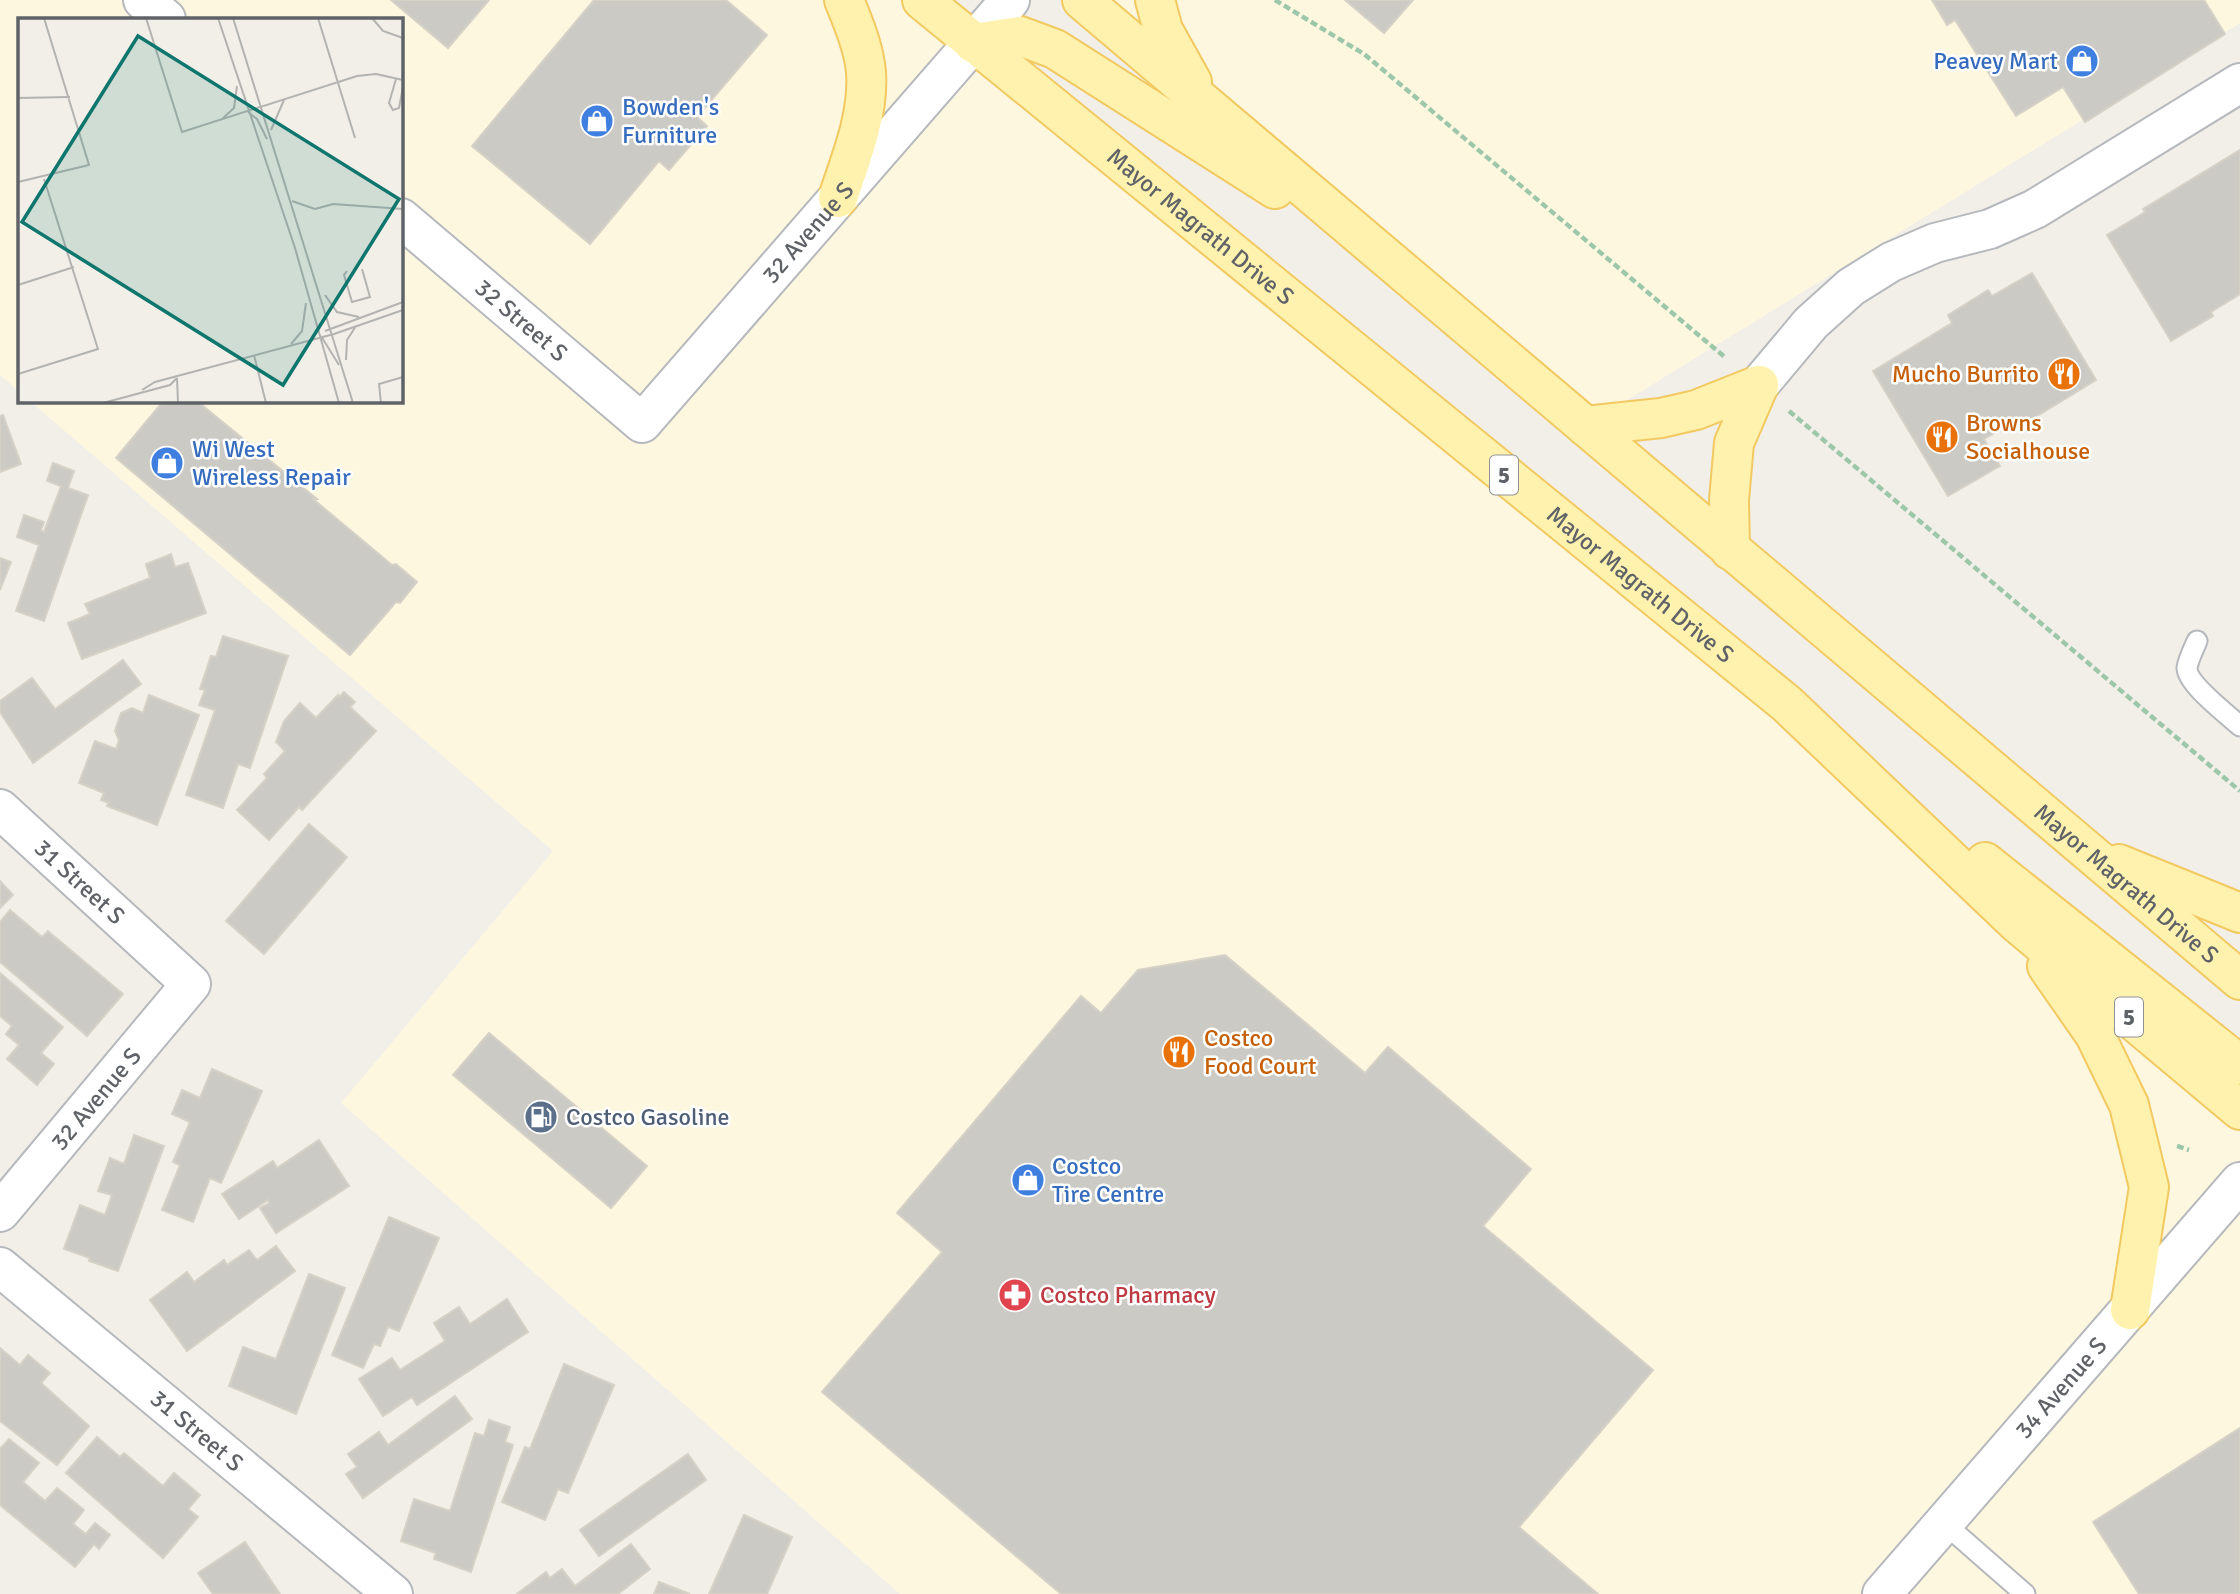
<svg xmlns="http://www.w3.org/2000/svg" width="2240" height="1594" font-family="Signika,sans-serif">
  <rect width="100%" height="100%" fill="#f1efe8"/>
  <!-- commercial -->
  <g fill="#fef7e0">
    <path d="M 0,0 L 921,0 L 2240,1110 L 2240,1594 L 900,1594 L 341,1103 L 553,851 L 30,401 L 401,401 L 401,19 L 19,19 L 19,391 L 0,375 Z"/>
    <path d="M 1082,0 L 2240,0 L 2240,23 L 1585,426 Z"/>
  </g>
  <!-- building -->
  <g fill="#cccac5" stroke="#d6d1c6" stroke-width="2">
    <path d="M 391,0 L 489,0 L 448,48 Z"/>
    <path d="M 594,0 L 726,0 L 767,35 L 697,117 L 707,126 L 669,170 L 659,161 L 590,244 L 472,146 Z"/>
    <path d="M 1345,0 L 1413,0 L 1384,33 Z"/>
    <path d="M 1932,0 L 2204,0 L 2225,34 L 2085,122 L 2063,87 L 2016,116 L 1955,20 L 1947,25 Z"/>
    <path d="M 2240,150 L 2240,294 L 2211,312 L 2213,316 L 2171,341 L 2107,235 L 2145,212 L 2143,209 Z"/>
    <path d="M 2032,273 L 2096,380 L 2016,429 L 2012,423 L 1984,439 L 2000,466 L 1948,496 L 1873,371 L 1952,323 L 1948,315 L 1988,290 L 1992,296 Z"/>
    <path d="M 159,401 L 197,401 L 317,499 L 313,499 L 392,565 L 396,564 L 417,582 L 400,603 L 396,602 L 350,655 L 116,458 L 161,404 Z"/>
    <path d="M 3,415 L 21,464 L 0,472 L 0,416 Z"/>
    <path d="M 53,463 L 74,471 L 68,488 L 88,495 L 44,621 L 16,611 L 39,545 L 17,537 L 24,515 L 44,522 L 41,530 L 44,532 L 61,486 L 47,481 Z"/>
    <path d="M 171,554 L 175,567 L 188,563 L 206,613 L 82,659 L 68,623 L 90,614 L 85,604 L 150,578 L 146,564 Z"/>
    <path d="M 0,558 L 11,562 L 0,590 Z"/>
    <path d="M 223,636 L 288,656 L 250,768 L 238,764 L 223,808 L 186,795 L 215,710 L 199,705 L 205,690 L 200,689 L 211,656 L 216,657 Z"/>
    <path d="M 123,660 L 141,684 L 33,763 L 0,712 L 0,701 L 32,678 L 55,709 Z"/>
    <path d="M 344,692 L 355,702 L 350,707 L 376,731 L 302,810 L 299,807 L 269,840 L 237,810 L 267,778 L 264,774 L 285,751 L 276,742 L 284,721 L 300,703 L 316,718 L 338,695 L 339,697 Z"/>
    <path d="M 149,695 L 199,715 L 157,825 L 107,806 L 109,803 L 101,800 L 104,793 L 79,783 L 95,741 L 116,749 L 119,740 L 115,731 L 121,713 L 132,708 L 143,713 Z"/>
    <path d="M 309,824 L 347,857 L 264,954 L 226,921 Z"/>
    <path d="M 0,881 L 13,895 L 0,908 Z"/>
    <path d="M 10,910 L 42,937 L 48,931 L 123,994 L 87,1036 L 0,962 L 0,922 Z"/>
    <path d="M 1225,955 L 1365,1073 L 1388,1047 L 1531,1169 L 1483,1226 L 1653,1370 L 1519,1527 L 1598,1594 L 1061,1594 L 822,1392 L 942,1252 L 897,1213 L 1081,996 L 1101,1013 L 1138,970 Z"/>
    <path d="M 0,973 L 63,1027 L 41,1053 L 54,1064 L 37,1085 L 7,1059 L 19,1045 L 6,1034 L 12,1026 L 0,1016 Z"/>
    <path d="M 489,1033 L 647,1166 L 611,1208 L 453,1075 Z"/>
    <path d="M 212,1069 L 262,1091 L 221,1183 L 210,1178 L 193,1222 L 162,1210 L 180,1165 L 173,1162 L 190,1122 L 172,1114 L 182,1090 L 200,1098 Z"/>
    <path d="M 134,1135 L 164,1146 L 118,1271 L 89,1261 L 90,1258 L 64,1249 L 80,1205 L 105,1215 L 112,1195 L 98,1191 L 110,1158 L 124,1164 Z"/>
    <path d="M 319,1140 L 349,1186 L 276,1233 L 260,1208 L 269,1203 L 268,1200 L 239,1219 L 222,1194 L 273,1161 L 277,1168 Z"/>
    <path d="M 389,1217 L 439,1238 L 399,1331 L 388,1327 L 380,1346 L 374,1344 L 363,1368 L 332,1355 Z"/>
    <path d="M 276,1246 L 295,1271 L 187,1351 L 150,1300 L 187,1272 L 194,1282 L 224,1260 L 227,1265 L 249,1250 L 257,1260 Z"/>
    <path d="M 309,1274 L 345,1288 L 296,1414 L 229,1386 L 243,1347 L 276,1359 Z"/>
    <path d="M 507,1299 L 528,1332 L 417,1405 L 412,1397 L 383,1416 L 359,1379 L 392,1358 L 400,1370 L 445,1341 L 434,1323 L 459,1307 L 470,1324 Z"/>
    <path d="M 0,1348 L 20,1365 L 28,1355 L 50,1373 L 41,1383 L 89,1426 L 57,1465 L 0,1421 Z"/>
    <path d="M 564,1364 L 614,1385 L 568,1493 L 558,1489 L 545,1520 L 502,1502 L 525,1447 L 530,1449 Z"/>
    <path d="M 455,1396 L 472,1419 L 363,1498 L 346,1474 L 357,1467 L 348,1454 L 379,1432 L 388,1445 Z"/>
    <path d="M 489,1420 L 510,1427 L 505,1442 L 513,1445 L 471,1572 L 434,1559 L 436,1553 L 401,1541 L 414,1499 L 450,1511 L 475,1433 L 484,1436 Z"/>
    <path d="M 2240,1428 L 2240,1594 L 2139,1594 L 2093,1522 Z"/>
    <path d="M 97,1437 L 120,1457 L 124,1453 L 163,1486 L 174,1473 L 200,1495 L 188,1509 L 198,1517 L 163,1558 L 66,1473 Z"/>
    <path d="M 9,1439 L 39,1463 L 23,1482 L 45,1501 L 57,1488 L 84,1510 L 73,1524 L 86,1534 L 95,1523 L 110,1535 L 99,1549 L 94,1544 L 75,1567 L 0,1505 L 0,1449 Z"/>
    <path d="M 688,1454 L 706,1480 L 599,1556 L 580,1530 Z"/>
    <path d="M 744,1515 L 792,1537 L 767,1594 L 709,1594 Z"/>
    <path d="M 245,1542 L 280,1594 L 213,1594 L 198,1573 Z"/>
    <path d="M 631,1544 L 650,1569 L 618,1594 L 517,1594 L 546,1572 L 550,1578 L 562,1569 L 575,1586 Z"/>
    <path d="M 659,1582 L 690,1594 L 654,1594 Z"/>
  </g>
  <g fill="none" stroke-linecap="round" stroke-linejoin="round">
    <defs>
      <g id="service">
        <path d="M 2197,641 C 2194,648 2188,660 2187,668 C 2187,684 2228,715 2240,726"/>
        <path d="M 1944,1523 L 2025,1594"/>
      </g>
      <g id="minor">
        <path d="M 143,0 L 166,19"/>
        <path id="s1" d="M 401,218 L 642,423 L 973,43"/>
        <path d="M 1759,385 L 1811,323 L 1851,287 L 1891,262 L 1935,243 L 1990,229 L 2035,209 L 2240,83"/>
        <path id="s2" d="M 0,809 L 191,984 L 0,1212"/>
        <path id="s3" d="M 0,1267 L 393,1594"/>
      </g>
      <g id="tertiary">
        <path d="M 973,43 L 1010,0"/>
        <path id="s4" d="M 1882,1594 L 2240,1182"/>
      </g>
      <g id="primary">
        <path id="s5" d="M 922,0 L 1787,704 L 2018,924 L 2240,1110"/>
        <path id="s6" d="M 1082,0 L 2240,980"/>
        <path d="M 1155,0 L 1163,30 L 1192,82"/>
        <path d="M 973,43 L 1020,36 L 1055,49 L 1275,189"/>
        <path d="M 838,198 C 851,158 869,116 866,72 C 864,48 853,22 844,0"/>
        <path d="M 1585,426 L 1661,418 L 1696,410 L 1759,385"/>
        <path d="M 1730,550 L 1729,500 L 1734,443 L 1759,385"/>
        <path d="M 1985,862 L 2240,1065"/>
        <path d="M 2119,864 L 2240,913"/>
        <path d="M 2047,966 L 2095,1035 L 2129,1105 L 2149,1187 L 2130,1310"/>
      </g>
    </defs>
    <!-- service casing -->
    <use href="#service" stroke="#b5b8bc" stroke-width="23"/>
    <!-- minor casing -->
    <use href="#minor" stroke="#b5b8bc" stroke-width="42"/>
    <!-- tertiary casing -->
    <use href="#tertiary" stroke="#b5b8bc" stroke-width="42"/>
    <!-- primary casing -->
    <use href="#primary" stroke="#f2c960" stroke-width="42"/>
    <!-- path -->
    <g stroke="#9cc7a9" stroke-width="4.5" stroke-dasharray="7 3.5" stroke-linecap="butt">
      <path d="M 1275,0 L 1364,54 L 1726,358"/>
      <path d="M 1789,411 L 2240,791"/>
      <path d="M 2177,1146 L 2189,1150"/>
    </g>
    <!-- service -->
    <use href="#service" stroke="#fff" stroke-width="19"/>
    <!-- minor -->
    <use href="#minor" stroke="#fff" stroke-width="38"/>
    <!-- tertiary -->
    <use href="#tertiary" stroke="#fff" stroke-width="38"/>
    <!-- primary -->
    <use href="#primary" stroke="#fff2af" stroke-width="38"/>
  </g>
  <!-- icons -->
  <defs>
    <symbol id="shop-disc" viewBox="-11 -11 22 22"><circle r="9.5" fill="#3f7fe0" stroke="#fff"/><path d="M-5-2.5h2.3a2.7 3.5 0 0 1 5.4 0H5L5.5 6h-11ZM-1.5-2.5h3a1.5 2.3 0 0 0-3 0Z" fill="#fff"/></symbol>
    <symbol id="restaurant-disc" viewBox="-11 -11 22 22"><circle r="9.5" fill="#e8710a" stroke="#fff"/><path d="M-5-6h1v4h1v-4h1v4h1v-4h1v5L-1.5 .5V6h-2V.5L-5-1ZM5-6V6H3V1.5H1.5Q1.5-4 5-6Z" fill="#fff"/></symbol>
    <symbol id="fuel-disc" viewBox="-11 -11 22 22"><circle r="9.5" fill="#5c6f8a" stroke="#fff"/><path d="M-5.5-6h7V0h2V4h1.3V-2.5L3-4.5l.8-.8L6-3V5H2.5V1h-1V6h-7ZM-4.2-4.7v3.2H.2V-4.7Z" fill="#fff"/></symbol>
    <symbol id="pharmacy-disc" viewBox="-11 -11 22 22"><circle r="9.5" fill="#e0444e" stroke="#fff"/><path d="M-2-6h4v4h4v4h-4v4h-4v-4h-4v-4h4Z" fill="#fff"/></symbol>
  </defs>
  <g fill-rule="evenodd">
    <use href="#shop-disc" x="2063" y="42" width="38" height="38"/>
    <use href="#shop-disc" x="578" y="102" width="38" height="38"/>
    <use href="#restaurant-disc" x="2045" y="355" width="38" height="38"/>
    <use href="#restaurant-disc" x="1923" y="418" width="38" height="38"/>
    <use href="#shop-disc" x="148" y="444" width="38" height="38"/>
    <use href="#restaurant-disc" x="1160" y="1033" width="38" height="38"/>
    <use href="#fuel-disc" x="522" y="1098" width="38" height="38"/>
    <use href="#shop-disc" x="1009" y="1161" width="38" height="38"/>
    <use href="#pharmacy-disc" x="996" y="1276" width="38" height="38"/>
  </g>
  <g text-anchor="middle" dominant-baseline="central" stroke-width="5" stroke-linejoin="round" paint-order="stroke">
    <!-- shield labels -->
    <g fill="#fff" stroke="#8f9295" stroke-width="2">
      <rect x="1490" y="455.5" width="28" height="39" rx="5"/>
      <rect x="2115" y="997.5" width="28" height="39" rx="5"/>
    </g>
    <g font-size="23" font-weight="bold" fill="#5f6368">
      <text x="1504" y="475">5</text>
      <text x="2129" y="1017">5</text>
    </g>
    <!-- shop labels -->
    <g font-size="24" fill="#366cbe" stroke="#fff" text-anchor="start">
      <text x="2058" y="61" text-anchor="end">Peavey Mart</text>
      <text x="622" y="107">Bowden's<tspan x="622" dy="28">Furniture</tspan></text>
      <text x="192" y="449">Wi West<tspan x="192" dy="28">Wireless Repair</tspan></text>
      <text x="1052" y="1166">Costco<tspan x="1052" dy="28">Tire Centre</tspan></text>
    </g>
    <!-- street labels -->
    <g font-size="24" fill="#5f6368" stroke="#fff">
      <text stroke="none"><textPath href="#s5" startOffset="359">Mayor Magrath Drive S</textPath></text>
      <text stroke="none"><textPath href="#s1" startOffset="569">32 Avenue S</textPath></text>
      <text stroke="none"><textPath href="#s1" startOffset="158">32 Street S</textPath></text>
      <text stroke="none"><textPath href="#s5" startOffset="926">Mayor Magrath Drive S</textPath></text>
      <text stroke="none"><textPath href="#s2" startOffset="108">31 Street S</textPath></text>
      <text stroke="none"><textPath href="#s6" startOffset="1368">Mayor Magrath Drive S</textPath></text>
      <text transform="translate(96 1099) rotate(-50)">32 Avenue S</text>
      <text stroke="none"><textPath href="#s4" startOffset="273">34 Avenue S</textPath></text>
      <text stroke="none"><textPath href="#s3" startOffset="256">31 Street S</textPath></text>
    </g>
    <!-- food labels -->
    <g font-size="24" fill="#c56008" stroke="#fff" text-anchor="start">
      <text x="2039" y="374" text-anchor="end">Mucho Burrito</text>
      <text x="1966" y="423">Browns<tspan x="1966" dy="28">Socialhouse</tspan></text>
      <text x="1204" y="1038">Costco<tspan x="1204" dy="28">Food Court</tspan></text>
    </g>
    <!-- service labels -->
    <g font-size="24" fill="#4e5e75" stroke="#fff" text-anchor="start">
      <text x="566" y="1117">Costco Gasoline</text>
    </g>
    <!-- health labels -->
    <g font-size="24" fill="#be3a42" stroke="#fff" text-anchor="start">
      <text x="1040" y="1295">Costco Pharmacy</text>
    </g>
  </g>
  <!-- overview -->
  <g transform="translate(18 18)">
    <rect width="385" height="385" fill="#f1efe8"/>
    <path fill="none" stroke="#b3b3b1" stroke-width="2" d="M 128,0 L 164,114 L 339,58 L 358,56 L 385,62M 200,0 L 277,230 L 321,385M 215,0 L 335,385M 300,0 L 337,120M 354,0 L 365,13 L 385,20M 378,61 L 371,85 L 375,92 L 381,90 L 385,69M 0,80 L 52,79M 230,94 L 239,101 L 249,121M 203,102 L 216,90 L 219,68M 253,112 L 266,82M 0,164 L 71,147 L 26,0M 274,183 L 297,191M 297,191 L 315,186 L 385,191M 329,253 L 326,257 L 334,284 L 352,279 L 344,251M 0,267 L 56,249M 307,277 L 319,294 L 341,299M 307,313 L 385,284M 303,318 L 321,347M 273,326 L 284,313 L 288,285M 236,337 L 248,385M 328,342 L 329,322 L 338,308M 0,356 L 80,331 L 26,161M 159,360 L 160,385M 124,372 L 137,364 L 316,316 L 385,292M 85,385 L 152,367 L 159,360M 363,385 L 361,366 L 385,359"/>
    <path fill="#0f766e" fill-opacity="0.15" stroke="#0f766e" stroke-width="3.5" d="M 120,18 L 381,181 L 265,367 L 4,204 Z"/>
    <rect width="385" height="385" fill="none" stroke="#5f6368" stroke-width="3.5"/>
  </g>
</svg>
